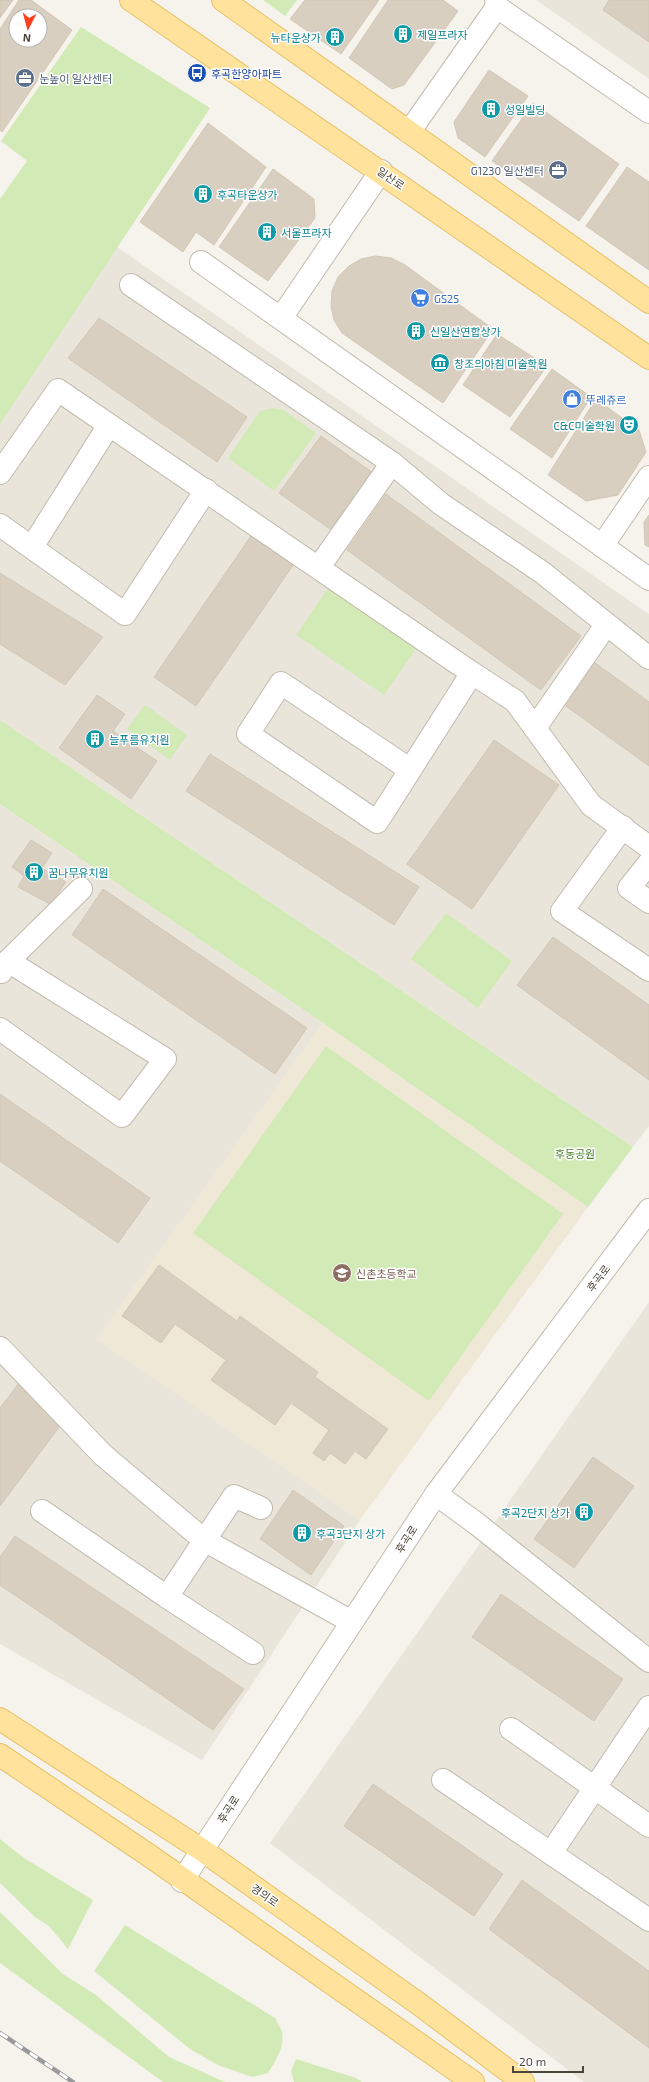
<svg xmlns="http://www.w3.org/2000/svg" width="649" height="2082" font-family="'Exo 2','Noto Sans KR',sans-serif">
  <rect width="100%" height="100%" fill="#f6f3ec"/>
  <!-- residential -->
  <g fill="#eae5da">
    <path d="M 536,0 L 649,0 L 649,79 L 585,34 Z"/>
    <path d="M 117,247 L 649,614 L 649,1126 L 633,1147 L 0,720 L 0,424 Z"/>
    <path d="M 0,804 L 323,1023 L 97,1339 L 360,1520 L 202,1760 L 0,1644 Z"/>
    <path d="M 649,1302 L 649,2082 L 584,2082 L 270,1843 Z"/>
  </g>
  <!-- education -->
  <path fill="#efe8d6" d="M 323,1023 L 588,1207 L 360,1520 L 96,1339 Z"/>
  <!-- green -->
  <g fill="#d2eab5">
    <path d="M 263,0 L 297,0 L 285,16 Z"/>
    <path d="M 81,27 L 210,108 L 0,424 L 0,199 L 27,161 L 1,141 Z"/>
    <path d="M 274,408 L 283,410 L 316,433 L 274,491 L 228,458 L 260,411 Z"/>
    <path d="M 329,587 L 417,647 L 384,695 L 296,635 Z"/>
    <path d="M 145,705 L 187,735 L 170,760 L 127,729 Z"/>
    <path d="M 0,720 L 633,1147 L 588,1207 L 323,1023 L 0,804 Z"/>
    <path d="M 446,913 L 512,961 L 478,1008 L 411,959 Z"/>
    <path d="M 326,1046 L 563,1214 L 429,1401 L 193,1233 Z"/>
    <path d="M 0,1839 L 24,1858 L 93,1900 L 68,1949 L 49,1926 L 35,1917 L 0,1883 Z"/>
    <path d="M 0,1912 L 63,1974 L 96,1995 L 169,2057 L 225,2082 L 163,2082 L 0,1963 Z"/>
    <path d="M 125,1925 L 275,2018 C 277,2022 281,2028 282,2032 C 285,2047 275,2062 268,2073 L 252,2077 L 218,2065 L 190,2049 L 94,1971 Z"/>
    <path d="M 296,2059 L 356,2078 L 362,2082 L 294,2082 L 291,2071 Z"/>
  </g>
  <!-- building -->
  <g fill="#d8cfc1" stroke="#d3c7b4" fill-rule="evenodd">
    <path d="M 0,0 L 13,0 L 0,18 Z"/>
    <path d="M 19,0 L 31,0 L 72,30 L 2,132 L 0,130 L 0,29 ZM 16,16 L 40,16 L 40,40 L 16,40 Z"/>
    <path d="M 305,0 L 379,0 L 341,54 L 290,19 Z"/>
    <path d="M 388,0 L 443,0 L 458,11 L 404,85 L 392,89 L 349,58 Z"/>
    <path d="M 609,0 L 649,0 L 649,42 L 603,10 Z"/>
    <path d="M 489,70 L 528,96 L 485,157 L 458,138 L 454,122 Z"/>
    <path d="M 533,103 L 619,164 L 579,221 L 492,161 Z"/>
    <path d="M 208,123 L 266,167 L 214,245 L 196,232 L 183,252 L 140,222 Z"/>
    <path d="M 627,167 L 649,182 L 649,270 L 586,226 Z"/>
    <path d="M 273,169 L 314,199 L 315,218 L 268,281 L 219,247 Z"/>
    <path d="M 375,256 L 391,258 L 405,265 L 493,329 L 443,403 L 342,333 L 334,320 L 331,306 L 332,291 L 338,277 L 349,266 L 361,259 Z"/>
    <path d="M 99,318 L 247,417 L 217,462 L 68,358 Z"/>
    <path d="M 497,334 L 547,366 L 510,417 L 463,385 Z"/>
    <path d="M 552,369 L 591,397 L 552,458 L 510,429 Z"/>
    <path d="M 596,399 L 639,430 L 646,452 L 618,495 L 586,501 L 548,475 Z"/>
    <path d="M 321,436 L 373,473 L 330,529 L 279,493 Z"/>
    <path d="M 386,494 L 581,636 L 541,690 L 347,550 Z"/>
    <path d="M 649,515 L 649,547 L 645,545 L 644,522 Z"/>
    <path d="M 251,536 L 294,564 L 196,706 L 154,677 Z"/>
    <path d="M 0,573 L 103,637 L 65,685 L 0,644 Z"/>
    <path d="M 594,662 L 649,702 L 649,766 L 563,704 Z"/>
    <path d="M 97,695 L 125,714 L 113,731 L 157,761 L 131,799 L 59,748 Z"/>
    <path d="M 494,740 L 559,785 L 472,909 L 407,864 Z"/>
    <path d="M 210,754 L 419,887 L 394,925 L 186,791 Z"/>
    <path d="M 31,840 L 52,853 L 42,868 L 66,882 L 50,904 L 18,887 L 24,876 L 12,867 Z"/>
    <path d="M 103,889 L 307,1028 L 275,1074 L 72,935 Z"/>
    <path d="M 553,937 L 649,1005 L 649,1080 L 517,985 Z"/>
    <path d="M 0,1094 L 150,1198 L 118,1243 L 0,1161 Z"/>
    <path d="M 159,1265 L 237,1321 L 240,1316 L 318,1372 L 315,1377 L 388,1429 L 366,1459 L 355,1451 L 345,1464 L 330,1453 L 324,1461 L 313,1453 L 329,1430 L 291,1403 L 275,1425 L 211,1380 L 226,1360 L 175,1324 L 161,1343 L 122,1316 Z"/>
    <path d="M 19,1383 L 63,1422 L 0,1506 L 0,1408 Z"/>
    <path d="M 593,1457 L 634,1486 L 574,1568 L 534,1539 Z"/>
    <path d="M 293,1490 L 344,1526 L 311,1575 L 260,1539 Z"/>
    <path d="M 15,1536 L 244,1689 L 213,1730 L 0,1585 L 0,1557 Z"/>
    <path d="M 501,1594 L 623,1679 L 594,1721 L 472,1637 Z"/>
    <path d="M 373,1784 L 503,1874 L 474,1916 L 344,1826 Z"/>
    <path d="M 522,1880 L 649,1971 L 649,2048 L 489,1929 Z"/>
  </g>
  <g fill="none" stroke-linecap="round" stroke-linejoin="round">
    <defs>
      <g id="minor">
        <path d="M 496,0 L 497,7 L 649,112"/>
        <path d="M 409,132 L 497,7"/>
        <path d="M 201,262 L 649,579"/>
        <path d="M 131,285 L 392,463 L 441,504 L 543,573 L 649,658"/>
        <path d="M 281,318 L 381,171"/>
        <path d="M 0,473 L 58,390 L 472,673 L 515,701 L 591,805 L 649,847"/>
        <path d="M 0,525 L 125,614 L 206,490"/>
        <path d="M 602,546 L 649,477"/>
        <path d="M 32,547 L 109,425"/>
        <path d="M 319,567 L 392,463"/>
        <path d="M 535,728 L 606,625"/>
        <path d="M 409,769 L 281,683 L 248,734 L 377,822 L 472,673"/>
        <path d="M 623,827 L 562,911 L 649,970"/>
        <path d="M 649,863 L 629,888 L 649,902"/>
        <path d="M 1,972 L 8,961 L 81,889"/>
        <path d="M 0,1029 L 122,1116 L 165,1059 L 8,961"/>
        <path d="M 0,1348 L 103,1455 L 204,1540 L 352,1622"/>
        <path d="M 436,1494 L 477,1524 L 649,1661"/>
        <path d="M 42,1511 L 167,1597 L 253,1653"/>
        <path d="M 167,1597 L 234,1496 L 261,1508"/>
        <path d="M 511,1729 L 649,1826"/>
        <path d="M 443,1780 L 649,1920"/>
        <path d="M 551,1853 L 649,1707"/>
        <path d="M 182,1881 L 436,1494 L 649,1210"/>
      </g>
      <g id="major">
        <path d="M 131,0 L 649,358"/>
        <path d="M 223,0 L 649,302"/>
        <path d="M 0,1719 L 202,1850 L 419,2004 L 523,2082"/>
        <path d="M 0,1755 L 147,1854 L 473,2082"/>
      </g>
    </defs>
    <!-- minor casing -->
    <use href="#minor" stroke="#c2bbae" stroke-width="24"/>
    <!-- major casing -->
    <use href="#major" stroke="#e6c16a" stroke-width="24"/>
    <!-- minor -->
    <use href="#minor" stroke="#fff" stroke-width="22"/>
    <!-- major -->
    <use href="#major" stroke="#ffe39c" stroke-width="22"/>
    <defs>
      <path id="rail" d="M 0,2033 L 73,2082"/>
    </defs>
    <!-- rail casing -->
    <use href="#rail" stroke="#9a9a9a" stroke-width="4.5"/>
    <!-- rail -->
    <use href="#rail" stroke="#fff" stroke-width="3" stroke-dasharray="9" stroke-linecap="butt"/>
  </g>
  <!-- icons -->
  <defs>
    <symbol id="building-disc" viewBox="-11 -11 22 22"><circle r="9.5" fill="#0f9aa8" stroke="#fff"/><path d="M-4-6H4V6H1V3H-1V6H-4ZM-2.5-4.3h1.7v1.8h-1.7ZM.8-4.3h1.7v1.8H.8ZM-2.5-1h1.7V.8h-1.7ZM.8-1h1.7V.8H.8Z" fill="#fff"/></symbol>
    <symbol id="bus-disc" viewBox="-11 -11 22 22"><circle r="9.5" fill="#1a4fb4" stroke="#fff"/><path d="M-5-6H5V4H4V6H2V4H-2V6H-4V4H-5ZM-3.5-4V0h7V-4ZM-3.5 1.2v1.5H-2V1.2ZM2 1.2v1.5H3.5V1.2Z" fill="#fff"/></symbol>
    <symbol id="office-disc" viewBox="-11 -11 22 22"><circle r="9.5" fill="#5c6f8a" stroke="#fff"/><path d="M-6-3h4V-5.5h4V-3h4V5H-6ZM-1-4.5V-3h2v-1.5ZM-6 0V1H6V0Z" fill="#fff"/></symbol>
    <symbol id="supermarket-disc" viewBox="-11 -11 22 22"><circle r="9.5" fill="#3f7fe0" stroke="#fff"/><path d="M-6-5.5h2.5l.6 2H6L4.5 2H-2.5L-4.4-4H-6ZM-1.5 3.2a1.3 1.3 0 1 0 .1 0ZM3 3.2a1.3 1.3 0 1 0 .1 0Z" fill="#fff"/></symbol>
    <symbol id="museum-disc" viewBox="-11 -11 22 22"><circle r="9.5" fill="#0f9aa8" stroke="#fff"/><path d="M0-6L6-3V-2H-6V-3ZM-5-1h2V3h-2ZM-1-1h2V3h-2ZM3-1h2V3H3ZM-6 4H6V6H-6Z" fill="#fff"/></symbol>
    <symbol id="shop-disc" viewBox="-11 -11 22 22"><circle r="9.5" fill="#3f7fe0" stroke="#fff"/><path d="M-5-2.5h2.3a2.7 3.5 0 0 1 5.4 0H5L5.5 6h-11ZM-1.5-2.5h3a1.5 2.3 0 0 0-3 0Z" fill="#fff"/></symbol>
    <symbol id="theatre-disc" viewBox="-11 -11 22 22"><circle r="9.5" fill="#0f9aa8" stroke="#fff"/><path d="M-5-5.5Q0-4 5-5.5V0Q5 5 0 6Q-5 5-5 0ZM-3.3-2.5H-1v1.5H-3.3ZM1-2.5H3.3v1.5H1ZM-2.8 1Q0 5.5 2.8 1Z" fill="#fff"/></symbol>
    <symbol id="school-disc" viewBox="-11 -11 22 22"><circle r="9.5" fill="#8d6e63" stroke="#fff"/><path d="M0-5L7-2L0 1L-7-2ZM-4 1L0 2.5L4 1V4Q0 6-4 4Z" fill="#fff"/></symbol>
  </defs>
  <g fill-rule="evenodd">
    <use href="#building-disc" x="392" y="23" width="22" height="22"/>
    <use href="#building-disc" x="324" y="26" width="22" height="22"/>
    <use href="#bus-disc" x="186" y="62" width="22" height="22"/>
    <use href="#office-disc" x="14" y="67" width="22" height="22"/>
    <use href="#building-disc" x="480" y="98" width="22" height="22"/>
    <use href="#office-disc" x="547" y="159" width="22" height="22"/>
    <use href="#building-disc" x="192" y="183" width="22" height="22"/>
    <use href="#building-disc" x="256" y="221" width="22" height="22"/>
    <use href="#supermarket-disc" x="409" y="287" width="22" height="22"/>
    <use href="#building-disc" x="405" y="320" width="22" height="22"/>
    <use href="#museum-disc" x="429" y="352" width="22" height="22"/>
    <use href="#shop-disc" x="561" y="388" width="22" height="22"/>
    <use href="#theatre-disc" x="618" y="414" width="22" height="22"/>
    <use href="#building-disc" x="84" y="728" width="22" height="22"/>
    <use href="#building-disc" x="23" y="861" width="22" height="22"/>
    <use href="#school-disc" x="331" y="1262" width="22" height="22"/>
    <use href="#building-disc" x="573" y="1501" width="22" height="22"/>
    <use href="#building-disc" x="291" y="1522" width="22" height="22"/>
  </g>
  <g text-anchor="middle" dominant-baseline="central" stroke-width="3" stroke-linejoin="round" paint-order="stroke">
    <!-- culture labels -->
    <g font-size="11" fill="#0d838f" stroke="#fff" text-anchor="start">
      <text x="417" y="34">제일프라자</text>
      <text x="321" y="37" text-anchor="end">뉴타운상가</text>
      <text x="505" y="109">성일빌딩</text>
      <text x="217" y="194">후곡타운상가</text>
      <text x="281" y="232">서울프라자</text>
      <text x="430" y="331">신일산연합상가</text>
      <text x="454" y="363">창조의아침 미술학원</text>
      <text x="615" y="425" text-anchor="end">C&amp;C미술학원</text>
      <text x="109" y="739">늘푸름유치원</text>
      <text x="48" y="872">꿈나무유치원</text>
      <text x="570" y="1512" text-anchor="end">후곡2단지 상가</text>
      <text x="316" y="1533">후곡3단지 상가</text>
    </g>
    <!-- transit labels -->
    <g font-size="11" fill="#164399" stroke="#fff" text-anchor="start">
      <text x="211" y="73">후곡한양아파트</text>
    </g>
    <!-- service labels -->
    <g font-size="11" fill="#4e5e75" stroke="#fff" text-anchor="start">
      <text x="39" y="78">눈높이 일산센터</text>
      <text x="544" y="170" text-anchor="end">G1230 일산센터</text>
    </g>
    <!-- street labels -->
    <g font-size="11" fill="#4b4439" stroke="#fff">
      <text transform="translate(391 178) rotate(35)">일산로</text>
      <text transform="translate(598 1278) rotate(-53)">후곡로</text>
      <text transform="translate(406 1539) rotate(-57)">후곡로</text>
      <text transform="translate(228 1809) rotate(-57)">후곡로</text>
      <text transform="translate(265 1895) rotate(35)">경의로</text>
    </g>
    <!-- shop labels -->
    <g font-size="11" fill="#366cbe" stroke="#fff" text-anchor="start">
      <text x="434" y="298">GS25</text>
      <text x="586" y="399">뚜레쥬르</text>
    </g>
    <!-- park labels -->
    <g font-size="11" fill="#4a7f2a" stroke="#fff">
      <text x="575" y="1153">후동공원</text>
    </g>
    <!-- education labels -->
    <g font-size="11" fill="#785e54" stroke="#fff" text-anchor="start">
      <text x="356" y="1273">신촌초등학교</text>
    </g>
  </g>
  <!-- north arrow -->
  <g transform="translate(28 28) rotate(186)"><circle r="19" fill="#ffffff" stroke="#b7b4b0"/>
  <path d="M0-3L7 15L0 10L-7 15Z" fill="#fc3f1d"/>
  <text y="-6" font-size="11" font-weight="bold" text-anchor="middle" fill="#4b4439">N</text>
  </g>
  <!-- scale -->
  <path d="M513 2066v6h70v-6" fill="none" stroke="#4b4439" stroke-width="2"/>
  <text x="519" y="2066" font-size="12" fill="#4b4439" stroke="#ffffff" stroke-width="3" paint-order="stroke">20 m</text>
</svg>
